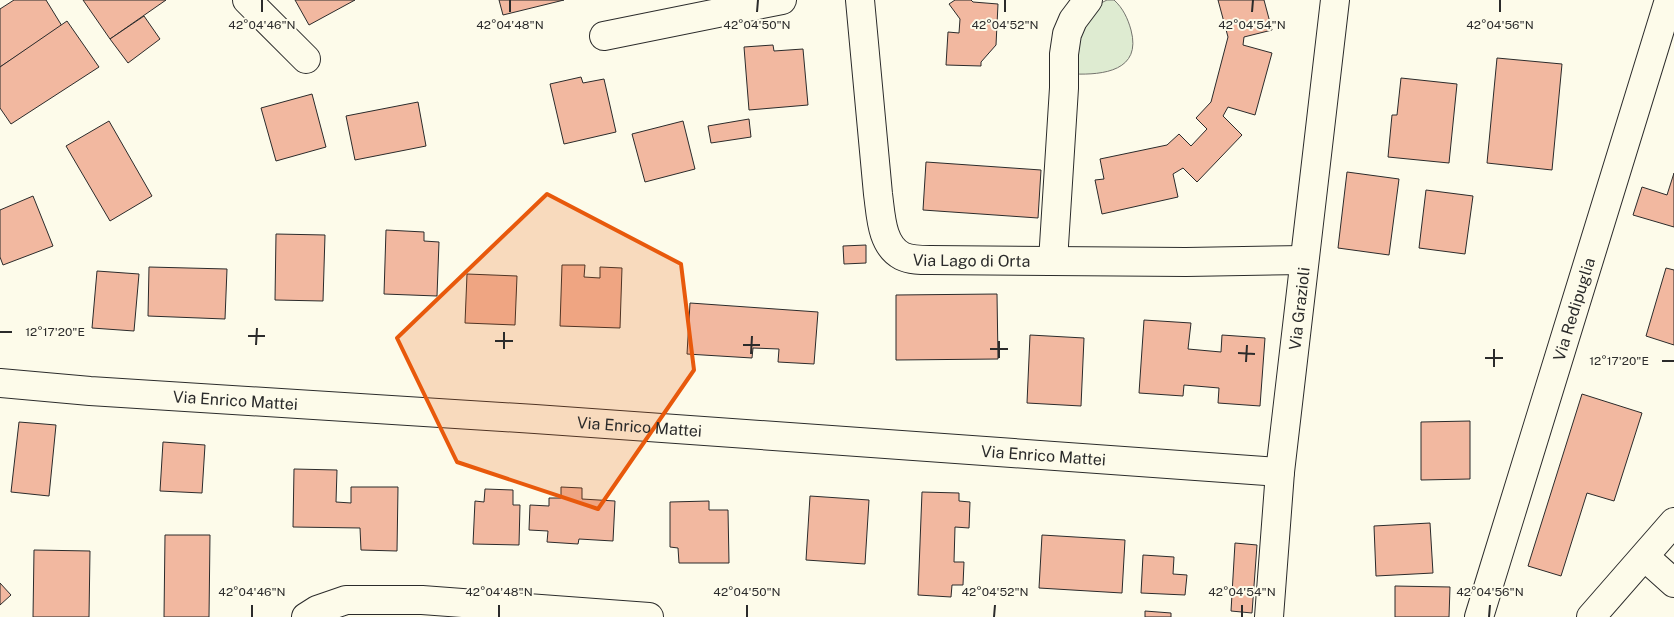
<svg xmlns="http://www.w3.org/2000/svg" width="1674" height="617" font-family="'Public Sans',sans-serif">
  <rect width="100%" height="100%" fill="#fdfbea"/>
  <!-- green -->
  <path fill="#deebd1" stroke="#74746e" d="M 1107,0 L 1114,0 C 1123,8 1128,19 1131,30 C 1142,71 1103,75 1074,74 L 1074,37 L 1099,4 Z"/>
  <!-- building -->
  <g fill="#f2b8a0" stroke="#2b2b2b">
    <path d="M 14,0 L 46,0 L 62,26 L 0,67 L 0,9 Z"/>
    <path d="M 83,0 L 166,0 L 110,39 Z"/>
    <path d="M 295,0 L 355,0 L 309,25 Z"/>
    <path d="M 499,0 L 564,0 L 503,15 Z"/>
    <path d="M 955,0 L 971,0 L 973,2 L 998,4 L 996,45 L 981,62 L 981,66 L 946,65 L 948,32 L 959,33 L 960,19 L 949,4 Z"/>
    <path d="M 1218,0 L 1264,0 L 1272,30 L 1244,37 L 1243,45 L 1272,53 L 1255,115 L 1228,107 L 1223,116 L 1242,135 L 1197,182 L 1183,168 L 1173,174 L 1178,197 L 1102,214 L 1095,180 L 1104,179 L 1100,159 L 1167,145 L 1179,134 L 1191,146 L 1207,129 L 1196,118 L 1211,102 L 1228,37 Z"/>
    <path d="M 144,16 L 160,39 L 128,63 L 110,39 Z"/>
    <path d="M 67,21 L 99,67 L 11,124 L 0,108 L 0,67 Z"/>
    <path d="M 773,45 L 774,51 L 803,49 L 808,105 L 749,110 L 744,47 Z"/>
    <path d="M 1497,58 L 1562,64 L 1552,170 L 1487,163 Z"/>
    <path d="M 581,77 L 583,83 L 604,79 L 616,132 L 564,144 L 550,84 Z"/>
    <path d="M 1401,78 L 1457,84 L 1449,163 L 1388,157 L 1392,115 L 1397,115 Z"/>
    <path d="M 312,94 L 326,147 L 276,161 L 261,108 Z"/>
    <path d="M 418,102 L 426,146 L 355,160 L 346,116 Z"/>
    <path d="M 749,119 L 751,137 L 711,143 L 708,126 Z"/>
    <path d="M 109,121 L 152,196 L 110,221 L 66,146 Z"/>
    <path d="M 683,121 L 695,169 L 645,182 L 632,134 Z"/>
    <path d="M 926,162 L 1041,170 L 1038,218 L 923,210 Z"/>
    <path d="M 1347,172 L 1399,179 L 1389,255 L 1338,248 Z"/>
    <path d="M 1674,173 L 1674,227 L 1633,215 L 1642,187 L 1667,195 Z"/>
    <path d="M 1426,190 L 1473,196 L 1465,254 L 1419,248 Z"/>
    <path d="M 33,196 L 53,246 L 3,265 L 0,257 L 0,210 Z"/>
    <path d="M 386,230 L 424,232 L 424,241 L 439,242 L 437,296 L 384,294 Z"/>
    <path d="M 276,234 L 325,235 L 323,301 L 275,300 Z"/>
    <path d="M 866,245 L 866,263 L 844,264 L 843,246 Z"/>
    <path d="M 562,265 L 585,265 L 584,277 L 600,278 L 600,267 L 622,268 L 620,328 L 560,326 Z"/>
    <path d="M 149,267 L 227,269 L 225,319 L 148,316 Z"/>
    <path d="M 1666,268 L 1674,270 L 1674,345 L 1646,336 Z"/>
    <path d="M 97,271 L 139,274 L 134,331 L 92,328 Z"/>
    <path d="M 467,274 L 517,276 L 515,325 L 465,323 Z"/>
    <path d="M 997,294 L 998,359 L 896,360 L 896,295 Z"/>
    <path d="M 690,303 L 818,312 L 814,364 L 778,362 L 779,349 L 753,348 L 752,358 L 687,354 Z"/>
    <path d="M 1144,320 L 1191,323 L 1188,349 L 1221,352 L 1222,335 L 1265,338 L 1260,406 L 1218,403 L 1219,388 L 1184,385 L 1183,396 L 1139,393 Z"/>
    <path d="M 1030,335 L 1084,338 L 1081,406 L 1027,403 Z"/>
    <path d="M 1582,394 L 1642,413 L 1614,501 L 1587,493 L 1561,576 L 1528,566 Z"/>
    <path d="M 1470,421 L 1470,479 L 1421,480 L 1421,422 Z"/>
    <path d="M 19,422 L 56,425 L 49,496 L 11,492 Z"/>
    <path d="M 163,442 L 205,445 L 202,493 L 160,491 Z"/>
    <path d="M 294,469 L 337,470 L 336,502 L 351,503 L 351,487 L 398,487 L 397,551 L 361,550 L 360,528 L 293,527 Z"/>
    <path d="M 561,487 L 582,488 L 582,499 L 615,501 L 613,541 L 579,539 L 578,544 L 547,542 L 548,531 L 529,530 L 530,505 L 549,506 L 549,498 L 561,498 Z"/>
    <path d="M 485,489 L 513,490 L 513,505 L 520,505 L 519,545 L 473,544 L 475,501 L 484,502 Z"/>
    <path d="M 922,492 L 959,493 L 959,501 L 970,502 L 969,528 L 955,527 L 954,562 L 964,562 L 963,585 L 952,585 L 951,597 L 918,595 Z"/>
    <path d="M 810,496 L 869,500 L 865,564 L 806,560 Z"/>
    <path d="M 709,501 L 709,510 L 728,510 L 729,563 L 679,563 L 678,548 L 670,547 L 670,502 Z"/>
    <path d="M 1430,523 L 1433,573 L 1376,576 L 1374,526 Z"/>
    <path d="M 165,535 L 210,535 L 209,617 L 164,617 Z"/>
    <path d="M 1042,535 L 1125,540 L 1122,593 L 1039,588 Z"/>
    <path d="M 1235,543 L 1257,545 L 1252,613 L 1231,611 Z"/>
    <path d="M 34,550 L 90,551 L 89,617 L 33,617 Z"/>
    <path d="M 1143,555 L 1174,557 L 1173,574 L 1187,575 L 1185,595 L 1141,593 Z"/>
    <path d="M 0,583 L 11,595 L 0,605 Z"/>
    <path d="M 1395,586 L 1450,587 L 1449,617 L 1395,617 Z"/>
    <path d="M 1145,611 L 1171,613 L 1171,617 L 1145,617 Z"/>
  </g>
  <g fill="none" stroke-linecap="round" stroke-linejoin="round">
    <defs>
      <g id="minor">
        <path d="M 247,0 L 306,59"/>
        <path id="s1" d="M 860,0 L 878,194 C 881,215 881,245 902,256 C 910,260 921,260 930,260 L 1186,262 L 1304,260"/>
        <path d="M 604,36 L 782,0"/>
        <path d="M 1053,261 L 1064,88 L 1064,54 L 1067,34 L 1073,20 L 1088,0"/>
        <path id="s2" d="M 0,383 L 90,391 L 535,419 L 1280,472"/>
        <path d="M 1645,557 L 1674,583"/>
        <path d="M 306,617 L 317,610 L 346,600 L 422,600 L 649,617"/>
        <path id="s3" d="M 1269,617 L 1280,472 L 1335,0"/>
        <path id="s4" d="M 1479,617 L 1669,0"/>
        <path d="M 1591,617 L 1674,522"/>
      </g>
    </defs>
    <!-- minor casing -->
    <use href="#minor" stroke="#2b2b2b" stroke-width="30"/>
    <!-- minor -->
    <use href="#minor" stroke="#fdfbea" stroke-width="28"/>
  </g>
  <!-- marked area -->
  <path fill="#e8590c" fill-opacity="0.2" stroke="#e8590c" stroke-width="4" stroke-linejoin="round" d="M 547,194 L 681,264 L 694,370 L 598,509 L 457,462 L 397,338 Z"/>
  <!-- ticks -->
  <path fill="none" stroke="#2b2b2b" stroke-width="2" d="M 262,12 L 262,0M 510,12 L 510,0M 757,12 L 758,0M 1005,12 L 1005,0M 1252,12 L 1253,0M 1500,12 L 1500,0M 0,332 L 12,332M 248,336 L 265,336M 495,341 L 513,341M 256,345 L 257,328M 743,345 L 760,345M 504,349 L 504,332M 990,349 L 1008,349M 1238,353 L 1255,354M 751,354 L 752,336M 999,358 L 999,341M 1485,358 L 1503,358M 1662,361 L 1674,361M 1246,362 L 1247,345M 1494,367 L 1494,349M 252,617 L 252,605M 499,617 L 499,605M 747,617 L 747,605M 994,617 L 995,605M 1242,617 L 1242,605M 1489,617 L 1490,605"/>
  <g text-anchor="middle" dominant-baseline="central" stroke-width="4" stroke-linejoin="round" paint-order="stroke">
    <!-- street labels -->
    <g font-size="16" fill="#2b2b2b" stroke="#fdfbea">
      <text stroke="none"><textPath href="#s1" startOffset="334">Via Lago di Orta</textPath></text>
      <text stroke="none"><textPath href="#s3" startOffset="310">Via Grazioli</textPath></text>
      <text stroke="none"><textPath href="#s4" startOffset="322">Via Redipuglia</textPath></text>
      <text stroke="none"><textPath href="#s2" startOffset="236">Via Enrico Mattei</textPath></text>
      <text stroke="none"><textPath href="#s2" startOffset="641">Via Enrico Mattei</textPath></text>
      <text stroke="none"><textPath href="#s2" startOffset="1046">Via Enrico Mattei</textPath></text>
    </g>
  </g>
  <g font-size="12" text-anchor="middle" fill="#2b2b2b" stroke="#fdfbea" stroke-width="4" stroke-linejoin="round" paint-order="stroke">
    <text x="262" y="29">42°04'46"N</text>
    <text x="510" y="29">42°04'48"N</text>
    <text x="757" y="29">42°04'50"N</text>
    <text x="1005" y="29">42°04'52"N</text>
    <text x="1252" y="29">42°04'54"N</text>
    <text x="1500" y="29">42°04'56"N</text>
    <text x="55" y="336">12°17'20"E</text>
    <text x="1619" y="365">12°17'20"E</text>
    <text x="252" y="596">42°04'46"N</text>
    <text x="499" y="596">42°04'48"N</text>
    <text x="747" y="596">42°04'50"N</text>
    <text x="995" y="596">42°04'52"N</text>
    <text x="1242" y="596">42°04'54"N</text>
    <text x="1490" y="596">42°04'56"N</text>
  </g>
</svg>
